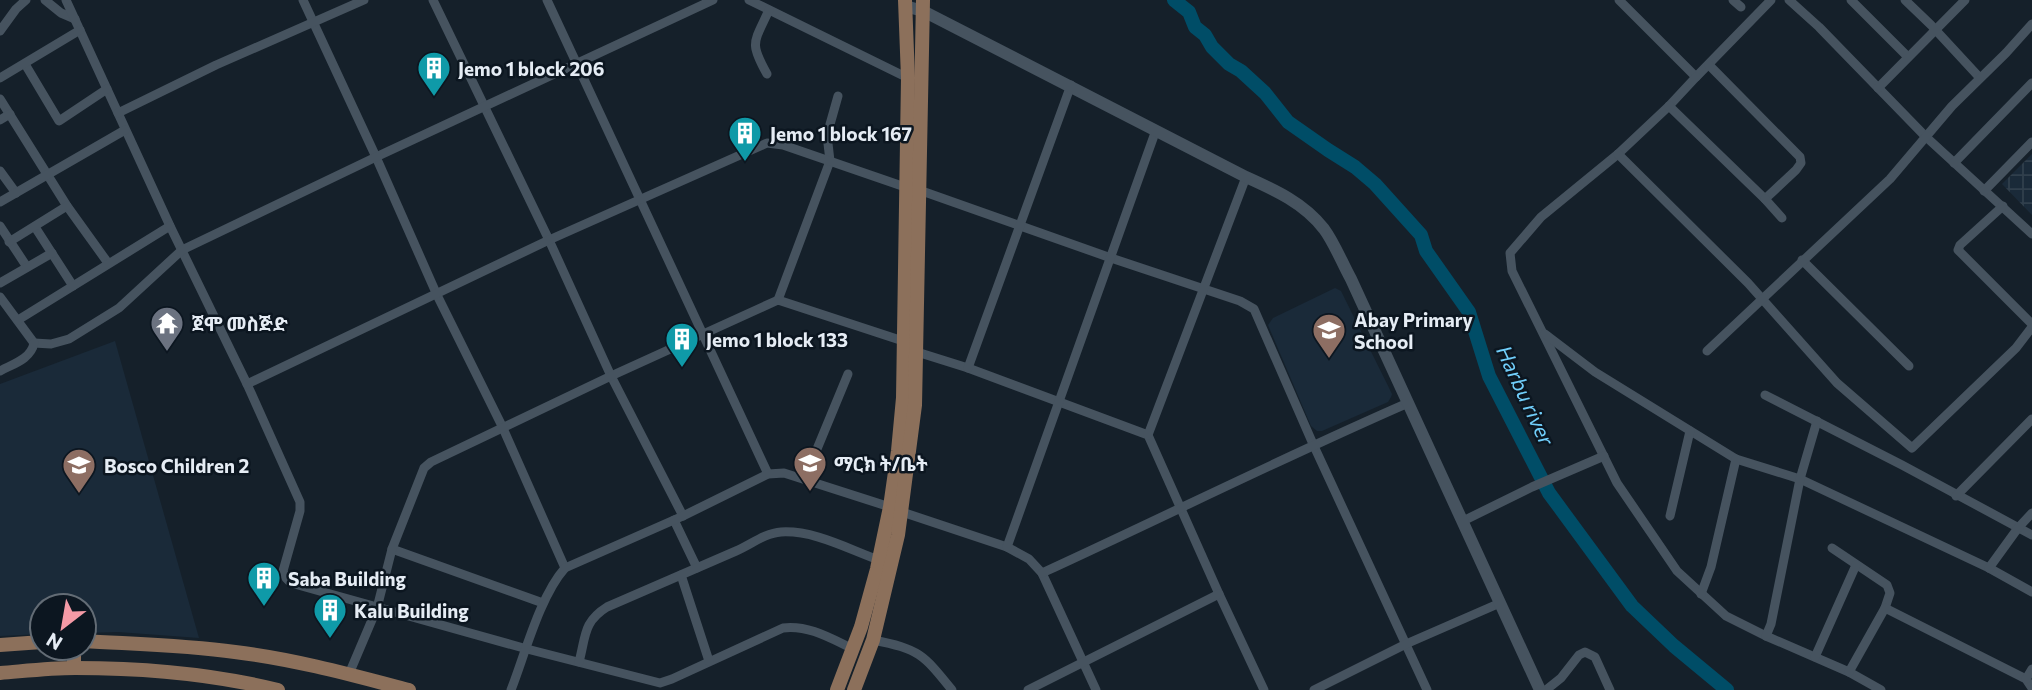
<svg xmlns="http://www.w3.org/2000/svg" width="2032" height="690" font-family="Commissioner,'Noto Sans Ethiopic',sans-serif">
  <defs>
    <pattern id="industrial-grid" width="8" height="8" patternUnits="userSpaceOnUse" patternTransform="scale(1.75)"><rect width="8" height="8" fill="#1a2a39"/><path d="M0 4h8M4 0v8" fill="none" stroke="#303f4c"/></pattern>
  </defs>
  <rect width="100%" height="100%" fill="#15202a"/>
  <!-- built -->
  <g fill="#1a2a39">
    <path d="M 1335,288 L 1341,291 L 1392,394 L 1391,397 L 1388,402 L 1322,431 L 1317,431 L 1311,426 L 1268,325 L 1273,318 Z"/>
    <path d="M 115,341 L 199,638 L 118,632 L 84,633 L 84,606 L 42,606 L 42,634 L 0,636 L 0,384 Z"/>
  </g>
  <!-- industrial -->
  <path fill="url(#industrial-grid)" d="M 2032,154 L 2032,215 L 2002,184 Z"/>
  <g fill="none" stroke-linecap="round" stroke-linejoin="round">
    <!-- river -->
    <path stroke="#004d67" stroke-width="14" d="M 1174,0 L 1189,12 L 1195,27 L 1205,35 L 1212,47 L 1229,64 L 1241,71 L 1265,93 L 1288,122 L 1328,150 L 1355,167 L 1375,184 L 1421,235 L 1426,251 L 1469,312 L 1489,376 L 1549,493 L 1632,606 L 1674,646 L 1727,690"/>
    <!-- street -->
    <g stroke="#46535f" stroke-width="9">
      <path d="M 45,0 L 61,13 L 75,19"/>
      <path d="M 66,0 L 170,226 L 247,384 L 300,502 L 300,511 L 283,571 L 286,578 L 291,583 L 527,649 L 660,683 L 672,679 L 783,628 C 809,625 830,638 853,649"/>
      <path d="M 303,0 L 376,157 L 437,295 L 502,426 L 565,568"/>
      <path d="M 433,0 L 549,240 L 611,376 L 683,516"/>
      <path d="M 547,0 L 768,474"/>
      <path d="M 749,0 L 908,78"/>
      <path d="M 1619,0 L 1696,77 L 1771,0"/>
      <path d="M 1733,0 L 1741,7"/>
      <path d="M 1789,0 L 1819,27 L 1925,136 L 2032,234"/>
      <path d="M 1851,0 L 1908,57"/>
      <path d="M 1905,0 L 1931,25 L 1980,78"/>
      <path d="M 0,31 L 16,9 L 26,0"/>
      <path d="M 25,64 L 59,121 L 107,89"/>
      <path d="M 767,74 C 749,42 754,43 769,10"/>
      <path d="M 1696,77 L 1669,106 L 1618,154 L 1541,217 L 1510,253 L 1512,271 L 1617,483 L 1677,571 L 1726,616 L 1766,636 L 1849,672 L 1881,690"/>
      <path d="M 0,78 L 80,30"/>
      <path d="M 1878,88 L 1965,0"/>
      <path d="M 0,99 L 67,206 L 108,263"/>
      <path d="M 1669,106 L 1765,199 L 1796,170 L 1801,163 L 1800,157 L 1709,65"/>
      <path d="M 118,113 L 216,65 L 364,0"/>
      <path d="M 0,120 L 10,114"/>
      <path d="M 1618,154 L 1748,283 L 1837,383 L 1912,448 L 2016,348 L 2032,327"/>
      <path d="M 1954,163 L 2032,83"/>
      <path d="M 0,171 L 16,193"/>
      <path d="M 919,190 L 1111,258 L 1240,301 L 1254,309 L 1313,444 L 1427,690"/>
      <path d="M 1984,191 L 2032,142"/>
      <path d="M 1765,199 L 1782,218"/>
      <path d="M 0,202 L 125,130"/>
      <path d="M 2003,206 L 1960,245 L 1958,250 L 2032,324"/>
      <path d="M 0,226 L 27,267"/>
      <path d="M 35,227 L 73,286"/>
      <path d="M 9,242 L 67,206"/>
      <path d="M 1802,260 L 1909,366"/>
      <path d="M 0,283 L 52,253"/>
      <path d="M 0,297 L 34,343"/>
      <path d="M 778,300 L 830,161 L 827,135 L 838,96"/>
      <path d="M 18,320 L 170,226"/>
      <path d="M 1545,334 L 1595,372 L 1736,459 L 1800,479 L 1989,568 L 2032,592"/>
      <path d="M 34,343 L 51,344 L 69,339 L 119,308 L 182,250 L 376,157 L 713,0"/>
      <path d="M 1707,351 L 1890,179 L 1952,106 L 2006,53 L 2032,24"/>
      <path d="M 917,352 L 968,368 L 1148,435 L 1219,594 L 1264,690"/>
      <path d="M 968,368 L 1071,85"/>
      <path d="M 0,371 C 13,364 31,359 34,343"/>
      <path d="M 247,384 L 549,240 L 767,143 L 783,145 L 905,187"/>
      <path d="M 1765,395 L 1902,465 L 2032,535"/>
      <path d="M 1148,435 L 1246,177"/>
      <path d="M 805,478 L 848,374"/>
      <path d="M 1956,496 L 2032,419"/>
      <path d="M 902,512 L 1007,547 L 1029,559 L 1042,573 L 1096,690"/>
      <path d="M 1670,516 L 1690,431"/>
      <path d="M 674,520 L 697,568"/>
      <path d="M 1463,521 L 1532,487 L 1604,456"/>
      <path d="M 1007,547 L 1156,130"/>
      <path d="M 1832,548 L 1887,585 L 1890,593 L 1885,608"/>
      <path d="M 392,549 L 543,603"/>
      <path d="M 1989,568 L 2018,528 L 2032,513"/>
      <path d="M 1042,573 C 1164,517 1284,457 1408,403"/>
      <path d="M 681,575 L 709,661"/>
      <path d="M 1701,594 L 1711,567 L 1736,459"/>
      <path d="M 1766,636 L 1771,624 L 1800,479 L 1817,421"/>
      <path d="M 873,640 C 919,649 923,654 952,690"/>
      <path d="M 1815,657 L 1856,565"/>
      <path d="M 579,662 C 586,636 583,622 607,607 C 650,588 693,570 736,551 C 750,545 765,533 781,532 C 814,530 848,549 879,560"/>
      <path d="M 1849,672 L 1885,608 L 2026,679 L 2032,688"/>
      <path d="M 349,674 L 377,608 L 392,549 L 424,468 L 431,462 L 611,376 L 778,300 L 903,341"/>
      <path d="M 2026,679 L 2032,669"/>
      <path d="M 511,690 C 525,654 540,596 565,568 L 683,516 L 768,474 L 784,473 L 890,507"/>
      <path d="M 1028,690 L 1219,594"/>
      <path d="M 1314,690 L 1406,644 L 1500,603"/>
      <path d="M 1546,690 L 1561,678 L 1579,655 L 1585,652 L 1595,657 L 1610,690"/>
    </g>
    <!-- secondary -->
    <path stroke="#46535f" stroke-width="12" d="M 905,6 L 923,11 L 1246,177 C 1275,190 1304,203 1324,229 C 1335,244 1342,263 1351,279 L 1540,690"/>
    <!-- primary -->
    <g stroke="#8c705b" stroke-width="14">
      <path d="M 84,641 C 134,644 185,645 235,652 C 294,659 352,675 409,690"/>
      <path d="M 0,645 L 42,642"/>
      <path d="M 74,648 L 74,668"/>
      <path d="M 0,673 C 25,671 50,668 75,668 C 143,668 213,674 278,690"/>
      <path d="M 837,690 L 861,627 L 877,569 L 890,507 L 898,451 L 903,398 L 908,78 L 905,0"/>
      <path d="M 854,690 L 873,640 L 898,535 L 915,405 L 923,0"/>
    </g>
  </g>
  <!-- icons -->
  <defs>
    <symbol id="building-pin" viewBox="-11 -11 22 30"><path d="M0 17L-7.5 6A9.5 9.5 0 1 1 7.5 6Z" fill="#0f9aa8" stroke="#0c1620"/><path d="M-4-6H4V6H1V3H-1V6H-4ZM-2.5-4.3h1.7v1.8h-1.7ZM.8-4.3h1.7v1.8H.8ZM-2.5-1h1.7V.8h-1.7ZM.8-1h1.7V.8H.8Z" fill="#fff"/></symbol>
    <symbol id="temple-pin" viewBox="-11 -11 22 30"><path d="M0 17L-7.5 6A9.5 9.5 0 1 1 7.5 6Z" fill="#6b7280" stroke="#0c1620"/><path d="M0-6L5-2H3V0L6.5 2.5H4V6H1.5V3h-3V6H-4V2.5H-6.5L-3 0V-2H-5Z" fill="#fff"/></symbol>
    <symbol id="school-pin" viewBox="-11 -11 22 30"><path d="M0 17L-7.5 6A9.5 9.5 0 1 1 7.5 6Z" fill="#8d6e63" stroke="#0c1620"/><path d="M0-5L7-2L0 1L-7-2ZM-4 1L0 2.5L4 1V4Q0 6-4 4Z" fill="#fff"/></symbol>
  </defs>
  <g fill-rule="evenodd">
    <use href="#building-pin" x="415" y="49" width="38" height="52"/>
    <use href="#building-pin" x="726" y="114" width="38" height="52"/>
    <use href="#temple-pin" x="148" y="304" width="38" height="52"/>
    <use href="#school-pin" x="1310" y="311" width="38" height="52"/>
    <use href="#building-pin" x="663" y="320" width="38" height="52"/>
    <use href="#school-pin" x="791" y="444" width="38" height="52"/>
    <use href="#school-pin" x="60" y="446" width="38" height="52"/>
    <use href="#building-pin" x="245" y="559" width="38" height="52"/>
    <use href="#building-pin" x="311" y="591" width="38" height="52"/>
  </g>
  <g text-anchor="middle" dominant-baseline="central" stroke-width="5" stroke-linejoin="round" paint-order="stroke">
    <!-- poi labels -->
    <g font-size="19" font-weight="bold" fill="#e5ecf4" stroke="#0c1620" text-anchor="start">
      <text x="458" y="68">Jemo 1 block 206</text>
      <text x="770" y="133">Jemo 1 block 167</text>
      <text x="1354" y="319">Abay Primary<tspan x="1354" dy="22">School</tspan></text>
      <text x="192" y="323">ጀሞ መስጅድ</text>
      <text x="706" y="339">Jemo 1 block 133</text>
      <text x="834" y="463">ማርክ ት/ቤት</text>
      <text x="104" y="465">Bosco Children 2</text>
      <text x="288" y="578">Saba Building</text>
      <text x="354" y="610">Kalu Building</text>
    </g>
    <!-- water labels -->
    <g font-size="21" font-style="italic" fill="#71cffb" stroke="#0c1620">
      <text transform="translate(1526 395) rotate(65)">Harbu river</text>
    </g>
  </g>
  <!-- north arrow -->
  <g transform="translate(63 627) rotate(211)"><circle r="33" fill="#0c1620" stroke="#636c75" stroke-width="2"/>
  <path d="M0-5L12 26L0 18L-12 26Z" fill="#f49aa6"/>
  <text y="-10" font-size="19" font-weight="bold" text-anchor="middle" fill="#e5ecf4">N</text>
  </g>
</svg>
